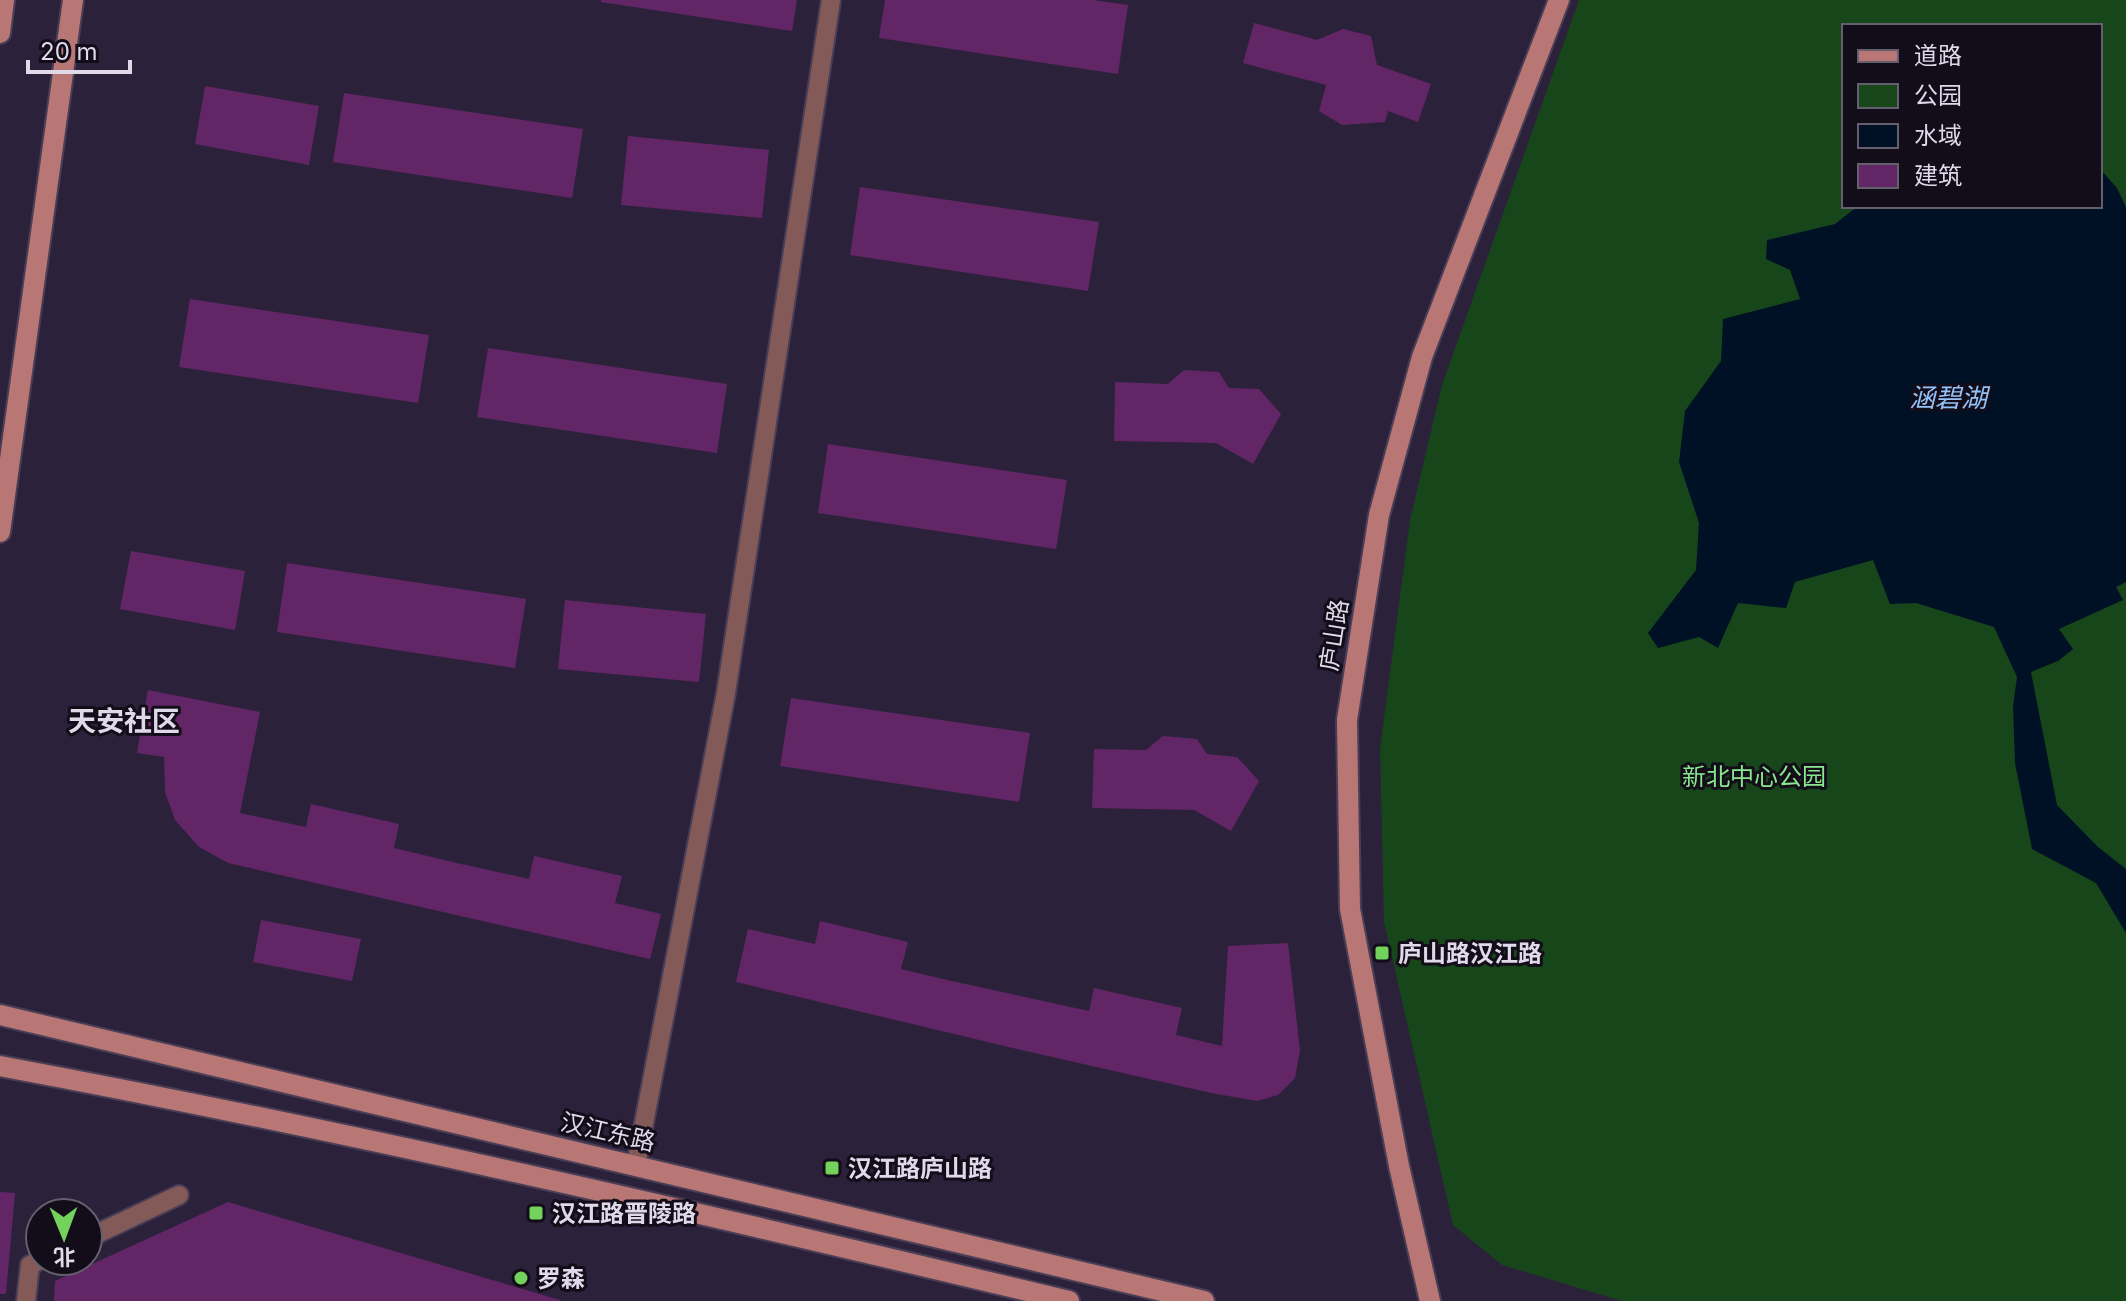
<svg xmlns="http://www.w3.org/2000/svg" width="2126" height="1301" font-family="Inter,'Noto Sans SC',sans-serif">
  <rect width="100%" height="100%" fill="#2c213a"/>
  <!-- green -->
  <path fill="#17461b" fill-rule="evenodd" d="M 1579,0 L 2126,0 L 2126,1301 L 1622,1301 L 1502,1265 L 1453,1225 L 1384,922 L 1380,749 L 1410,520 L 1442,385 ZM 1844,26 L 2100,26 L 2100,206 L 1844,206 Z"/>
  <!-- water -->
  <path fill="#011125" d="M 2100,169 L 2117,188 L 2126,207 L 2126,582 L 2116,587 L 2123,600 L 2059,629 L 2073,649 L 2058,661 L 2031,672 L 2057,805 L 2098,847 L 2126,869 L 2126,933 L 2096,883 L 2032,849 L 2015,763 L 2013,706 L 2017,677 L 1994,627 L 1916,603 L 1890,604 L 1873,560 L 1795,582 L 1786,608 L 1738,603 L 1718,648 L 1699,637 L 1658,648 L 1648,633 L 1696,570 L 1699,523 L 1679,462 L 1685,411 L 1721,361 L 1723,319 L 1800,299 L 1790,270 L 1766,259 L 1767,240 L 1835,224 L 1858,206 L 2100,206 Z"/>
  <!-- building -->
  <g fill="#622666">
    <path d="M 601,0 L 797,0 L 792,31 L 601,2 Z"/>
    <path d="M 885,0 L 1093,0 L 1128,5 L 1118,74 L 879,38 Z"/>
    <path d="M 1254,23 L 1317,40 L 1343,29 L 1371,36 L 1377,65 L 1431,84 L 1418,122 L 1388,111 L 1385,122 L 1342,125 L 1319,111 L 1326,85 L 1243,63 Z"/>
    <path d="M 205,86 L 319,106 L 309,165 L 195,144 Z"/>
    <path d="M 344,93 L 583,129 L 572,198 L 333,162 Z"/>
    <path d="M 628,136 L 769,150 L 762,218 L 621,205 Z"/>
    <path d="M 860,187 L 1099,222 L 1088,291 L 850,255 Z"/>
    <path d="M 190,299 L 429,335 L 418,403 L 179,367 Z"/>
    <path d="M 488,348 L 727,384 L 717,453 L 477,417 Z"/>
    <path d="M 1184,370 L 1219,372 L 1229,388 L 1259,389 L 1281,414 L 1253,464 L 1216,443 L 1114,441 L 1115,382 L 1168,384 Z"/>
    <path d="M 828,444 L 1067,480 L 1056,549 L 818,513 Z"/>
    <path d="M 131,551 L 245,571 L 235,630 L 120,609 Z"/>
    <path d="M 287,563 L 526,599 L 515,668 L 277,632 Z"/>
    <path d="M 565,600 L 706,614 L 699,682 L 558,669 Z"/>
    <path d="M 148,690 L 260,712 L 240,813 L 306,827 L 311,804 L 399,824 L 394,848 L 461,864 L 529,879 L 534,856 L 622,876 L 615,903 L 661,914 L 650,959 L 228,863 L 199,847 L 175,820 L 165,792 L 164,757 L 137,753 Z"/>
    <path d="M 791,698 L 1030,733 L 1019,802 L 780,766 Z"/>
    <path d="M 1163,736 L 1197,739 L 1207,754 L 1237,757 L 1259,781 L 1231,831 L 1194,810 L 1092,808 L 1094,749 L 1146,750 Z"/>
    <path d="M 261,920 L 361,939 L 352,981 L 253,962 Z"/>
    <path d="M 820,921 L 908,942 L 901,969 L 947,980 L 1089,1011 L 1094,988 L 1182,1008 L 1176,1035 L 1222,1046 L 1228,946 L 1288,943 L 1300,1051 L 1295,1078 L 1278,1095 L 1257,1101 L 1211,1093 L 1013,1048 L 736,982 L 748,929 L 815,944 Z"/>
    <path d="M 0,1192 L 15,1193 L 6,1294 L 0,1294 Z"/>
    <path d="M 228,1202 L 560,1300 L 560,1301 L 54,1301 L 55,1281 Z"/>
  </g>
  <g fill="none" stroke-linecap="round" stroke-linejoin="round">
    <defs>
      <g id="lane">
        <path d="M 636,1165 L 726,693 L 831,0"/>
        <path d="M 88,1238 L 179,1195"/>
        <path d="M 26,1301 L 30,1265 L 40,1260"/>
      </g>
      <g id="secondary">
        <path d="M 0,33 L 4,0"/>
        <path d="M 0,532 L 73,0"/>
        <path d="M 0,1015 L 1204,1301"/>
        <path d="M 0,1066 C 359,1133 714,1216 1069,1301"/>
        <path d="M 1430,1301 L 1399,1166 L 1350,909 L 1347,720 L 1379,515 L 1422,357 L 1559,0"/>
      </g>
    </defs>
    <!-- lane casing -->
    <use href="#lane" stroke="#493e56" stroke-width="22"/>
    <!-- secondary casing -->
    <use href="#secondary" stroke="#493e56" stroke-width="24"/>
    <!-- lane -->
    <use href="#lane" stroke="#845a59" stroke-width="18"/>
    <!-- secondary -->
    <use href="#secondary" stroke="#b87674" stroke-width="20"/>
  </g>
  <!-- markers -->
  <g fill="#73d25c" stroke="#120d18" stroke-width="3">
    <rect x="1374" y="945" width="16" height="16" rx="4"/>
    <rect x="824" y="1160" width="16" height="16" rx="4"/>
    <rect x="528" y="1205" width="16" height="16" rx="4"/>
    <circle cx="521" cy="1278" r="8"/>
  </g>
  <g text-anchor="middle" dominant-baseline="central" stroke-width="6" stroke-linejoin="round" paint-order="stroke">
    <!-- street labels -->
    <g font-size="24" fill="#dfd9e9" stroke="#120d18">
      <text transform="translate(1334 635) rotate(-81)">庐山路</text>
      <text transform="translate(608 1132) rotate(13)">汉江东路</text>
    </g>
    <!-- park labels -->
    <g font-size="24" fill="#88e78c" stroke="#120d18">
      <text x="1754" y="776">新北中心公园</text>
    </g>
    <!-- poi labels -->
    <g font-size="24" font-weight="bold" fill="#dfd9e9" stroke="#120d18" text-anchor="start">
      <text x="1398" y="953">庐山路汉江路</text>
      <text x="848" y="1168">汉江路庐山路</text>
      <text x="552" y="1213">汉江路晋陵路</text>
      <text x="537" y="1278">罗森</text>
    </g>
    <!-- water labels -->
    <g font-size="26" font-style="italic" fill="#92c2f8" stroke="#120d18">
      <text x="1948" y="397">涵碧湖</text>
    </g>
    <!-- quarter labels -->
    <g font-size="28" font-weight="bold" fill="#dfd9e9" stroke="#120d18">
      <text x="124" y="721">天安社区</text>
    </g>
  </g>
  <!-- legend -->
  <rect x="1842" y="24" width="260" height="184" fill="#120d18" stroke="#645f6c" stroke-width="2"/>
  <rect x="1858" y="50" width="40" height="12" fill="#b87674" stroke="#645f6c" stroke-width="2"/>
  <text x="1914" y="64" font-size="24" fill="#dfd9e9">道路</text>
  <rect x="1858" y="84" width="40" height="24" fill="#17461b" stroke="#645f6c" stroke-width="2"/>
  <text x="1914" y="104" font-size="24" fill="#dfd9e9">公园</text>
  <rect x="1858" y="124" width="40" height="24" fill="#011125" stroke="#645f6c" stroke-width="2"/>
  <text x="1914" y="144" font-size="24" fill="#dfd9e9">水域</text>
  <rect x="1858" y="164" width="40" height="24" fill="#622666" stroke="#645f6c" stroke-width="2"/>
  <text x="1914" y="184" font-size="24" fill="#dfd9e9">建筑</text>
  <!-- north arrow -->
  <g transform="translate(64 1237) rotate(179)"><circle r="38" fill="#120d18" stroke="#645f6c" stroke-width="2"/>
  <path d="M0-6L14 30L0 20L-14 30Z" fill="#73d25c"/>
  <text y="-12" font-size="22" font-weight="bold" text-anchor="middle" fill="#dfd9e9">北</text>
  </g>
  <!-- scale -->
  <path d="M28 60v12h102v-12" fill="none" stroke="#dfd9e9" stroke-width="4"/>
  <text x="40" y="60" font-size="24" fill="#dfd9e9" stroke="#120d18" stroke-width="6" paint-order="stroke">20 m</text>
</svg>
